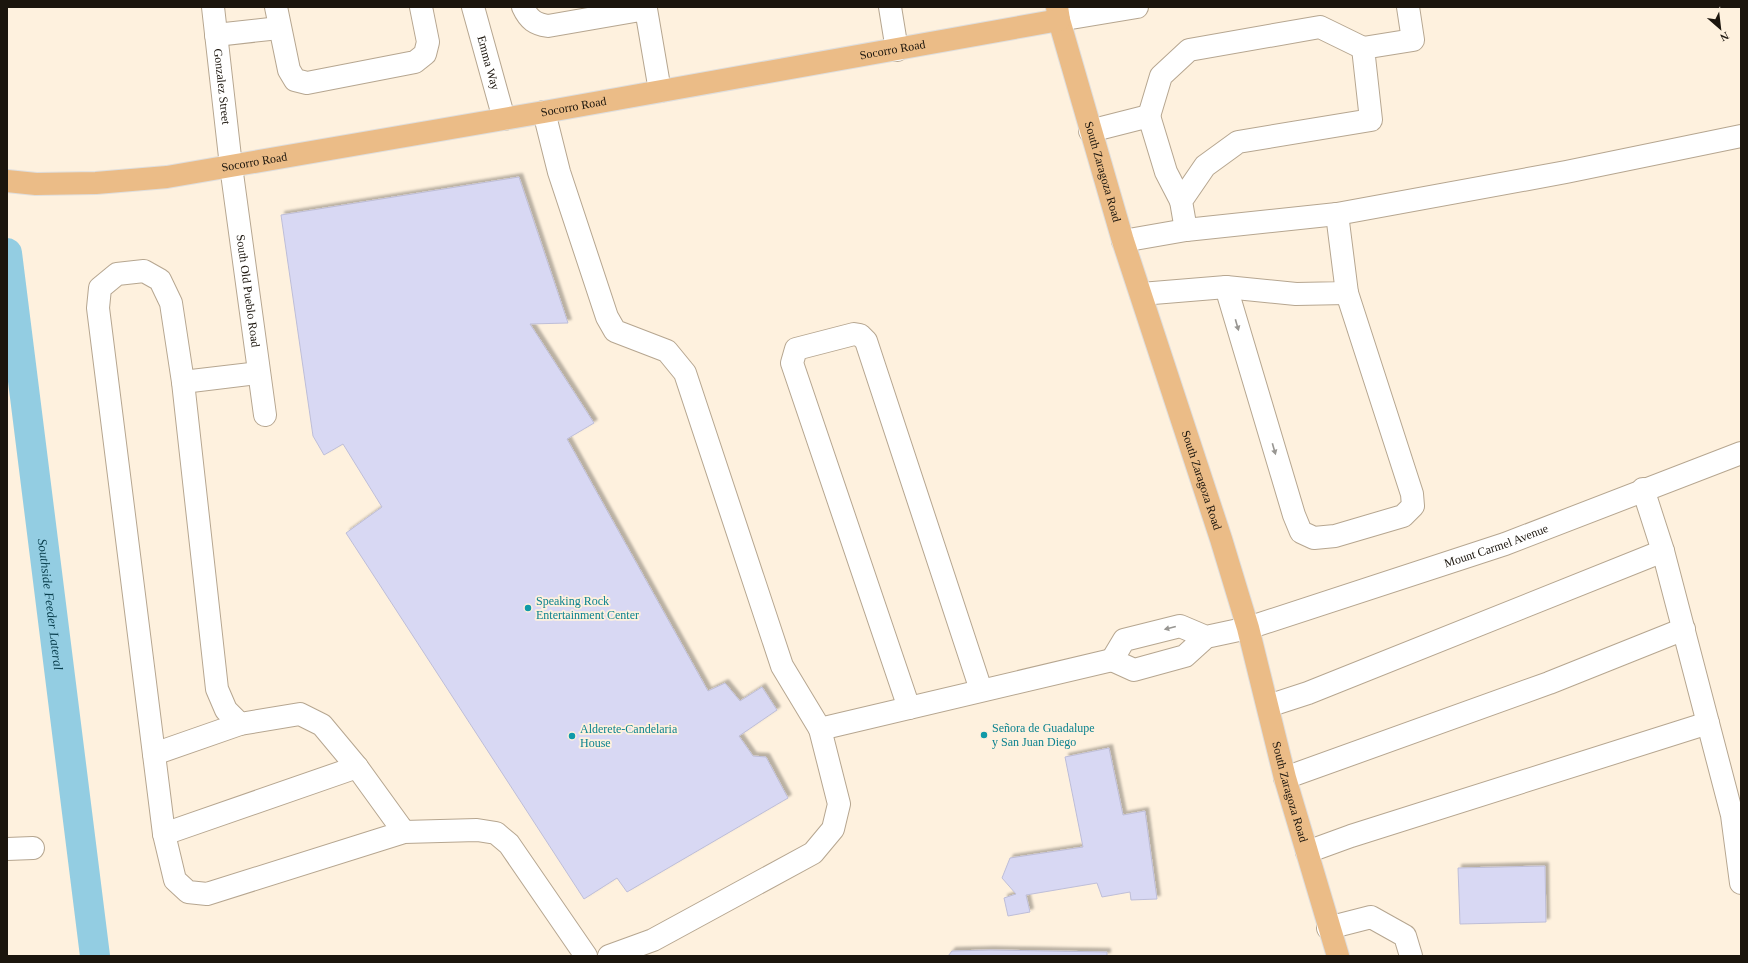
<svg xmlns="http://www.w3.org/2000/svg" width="1748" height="963" font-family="Georgia,serif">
  <defs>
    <filter id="shadow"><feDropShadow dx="3.5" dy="-3.5" stdDeviation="1" flood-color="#0004"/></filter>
  </defs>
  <rect width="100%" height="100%" fill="#fef1de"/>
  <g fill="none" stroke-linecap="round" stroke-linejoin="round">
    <!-- canal -->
    <path stroke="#93cde2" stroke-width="30" id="s1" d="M 7,253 L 95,956"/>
  </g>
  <!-- building -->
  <g fill="#d8d8f3" stroke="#bebed8" filter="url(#shadow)">
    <path d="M 519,177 L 568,323 L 530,324 L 594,423 L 567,439 L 708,691 L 725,683 L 740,701 L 762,687 L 777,710 L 739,736 L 753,756 L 766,757 L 788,798 L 627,892 L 617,878 L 584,899 L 346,533 L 382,507 L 343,444 L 324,455 L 313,436 L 281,215 Z"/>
    <path d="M 1109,748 L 1123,815 L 1145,811 L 1157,899 L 1131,900 L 1130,892 L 1102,897 L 1097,883 L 1026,895 L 1030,912 L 1008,916 L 1004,898 L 1016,894 L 1002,878 L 1010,858 L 1083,847 L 1065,757 Z"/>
    <path d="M 1545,866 L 1546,922 L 1460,924 L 1458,868 Z"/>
    <path d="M 990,950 L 1107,952 L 1107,956 L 948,956 L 952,951 Z"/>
  </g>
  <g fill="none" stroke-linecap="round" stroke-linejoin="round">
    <defs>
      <g id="minor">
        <path id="s2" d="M 213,7 L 231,166 L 265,415"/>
        <path d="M 276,7 L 289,70 L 295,80 L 307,83 L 415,62 L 425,54 L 428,42 L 421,7"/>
        <path id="s3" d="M 473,7 L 504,119"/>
        <path d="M 523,7 C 529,20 535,24 548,26 L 646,9 L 660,91"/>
        <path d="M 890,7 L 897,50"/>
        <path d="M 1059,20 L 1137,7"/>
        <path d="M 216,35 L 279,28"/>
        <path d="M 544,112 L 559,172 L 607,317 L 615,331 L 667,351 L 685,373 L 782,666 L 820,729 L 1112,660"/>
        <path d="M 1149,116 L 1161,76 L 1189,50 L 1320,27 L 1363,48"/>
        <path d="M 1090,131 L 1149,116 L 1166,172 L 1181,201"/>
        <path d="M 1186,230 L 1181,201 L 1205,166 L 1238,142 L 1371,120 L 1363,48 L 1413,40 L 1408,7"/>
        <path d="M 1123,241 L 1186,230 L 1337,214 L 1566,172 L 1741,136"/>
        <path d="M 1226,287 L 1294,515 L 1301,532 L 1314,538 L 1335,536 L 1403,516 L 1413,506 L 1412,494 L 1347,293"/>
        <path d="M 1141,294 L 1226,287 L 1296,294 L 1347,293 L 1337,214"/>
        <path d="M 183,382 L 258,373"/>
        <path d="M 1643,489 L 1663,551 L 1732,815 L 1741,883"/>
        <path id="s4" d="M 1206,637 L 1180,626 L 1124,640 L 1112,660 L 1134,670 L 1185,656 L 1206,637 L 1248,628 L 1505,544 L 1741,453"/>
        <path d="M 1268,706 L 1308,693 L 1663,551"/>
        <path d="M 909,708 L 792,363 L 796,349 L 854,334 L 860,335 L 866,341 L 981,690"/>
        <path d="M 154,754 L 240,724"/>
        <path d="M 1285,778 L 1549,683 L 1684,629"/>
        <path d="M 404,832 L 357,767 L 322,725 L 300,714 L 240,724 L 226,710 L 217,689 L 183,382 L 171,303 L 160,280 L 144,271 L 117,274 L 100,288 L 98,308 L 164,834 L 175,880 L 188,892 L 207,894 L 404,832 L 477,830 L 496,833 L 509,844 L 586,956"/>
        <path d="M 164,834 L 357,767"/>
        <path d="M 7,849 L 33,848"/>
        <path d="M 1307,852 L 1351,836 L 1708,723"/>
        <path d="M 1328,928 L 1371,917 L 1405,936 L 1411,956"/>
        <path d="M 609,956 L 653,940 L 813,853 L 833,829 L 839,804 L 820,729"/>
      </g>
      <g id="major">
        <path id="s5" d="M 1057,7 L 1059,20 L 1123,241 L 1221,539 L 1248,628 L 1285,778 L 1338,956"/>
        <path id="s6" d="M 7,181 L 36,184 L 96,183 L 167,177 L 544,112 L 1059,20"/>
      </g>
    </defs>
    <!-- minor casing -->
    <use href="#minor" stroke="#b6a690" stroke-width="24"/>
    <!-- major casing -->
    <use href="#major" stroke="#dfdedd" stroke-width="24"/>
    <!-- minor -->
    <use href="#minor" stroke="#fff" stroke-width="22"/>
    <!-- major -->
    <use href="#major" stroke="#ebbc87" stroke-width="22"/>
  </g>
  <!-- one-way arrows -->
  <defs><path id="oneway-solid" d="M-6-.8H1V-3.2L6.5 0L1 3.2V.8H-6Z"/></defs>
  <g fill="#989692">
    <use href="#oneway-solid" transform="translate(1237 325) rotate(74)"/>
    <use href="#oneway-solid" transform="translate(1274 449) rotate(74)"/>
    <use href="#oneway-solid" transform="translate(1170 628) rotate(166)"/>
  </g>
  <!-- markers -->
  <g fill="#0f9aa8" stroke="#fef1de" stroke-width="1.5">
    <circle cx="528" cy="608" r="4"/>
    <circle cx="984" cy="735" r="4"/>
    <circle cx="572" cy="736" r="4"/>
  </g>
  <g text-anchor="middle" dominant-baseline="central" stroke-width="3.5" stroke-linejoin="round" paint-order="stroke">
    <!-- street labels -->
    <g font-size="12" fill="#1b150d" stroke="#fef1de">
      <text stroke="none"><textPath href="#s6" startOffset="897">Socorro Road</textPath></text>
      <text stroke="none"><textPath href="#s3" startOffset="58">Emma Way</textPath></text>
      <text stroke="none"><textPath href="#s2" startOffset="80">Gonzalez Street</textPath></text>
      <text stroke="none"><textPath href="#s6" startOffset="573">Socorro Road</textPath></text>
      <text stroke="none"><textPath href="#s6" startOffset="249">Socorro Road</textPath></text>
      <text stroke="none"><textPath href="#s5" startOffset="171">South Zaragoza Road</textPath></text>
      <text stroke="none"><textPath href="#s2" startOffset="286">South Old Pueblo Road</textPath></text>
      <text stroke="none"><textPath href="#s5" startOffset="495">South Zaragoza Road</textPath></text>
      <text stroke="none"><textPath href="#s4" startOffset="519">Mount Carmel Avenue</textPath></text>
      <text stroke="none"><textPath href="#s5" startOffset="819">South Zaragoza Road</textPath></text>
    </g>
    <!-- culture labels -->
    <g font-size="12" fill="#0d838f" stroke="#fef1de" text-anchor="start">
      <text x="536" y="601">Speaking Rock<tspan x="536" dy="14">Entertainment Center</tspan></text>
      <text x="992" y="728">Señora de Guadalupe<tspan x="992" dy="14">y San Juan Diego</tspan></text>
      <text x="580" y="729">Alderete-Candelaria<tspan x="580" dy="14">House</tspan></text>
    </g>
    <!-- water labels -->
    <g font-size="13" font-style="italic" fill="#083d4c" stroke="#fef1de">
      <text stroke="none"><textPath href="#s1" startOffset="354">Southside Feeder Lateral</textPath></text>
    </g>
  </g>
  <!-- border -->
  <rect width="1748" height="963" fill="none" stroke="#1b150d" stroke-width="16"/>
  <!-- north arrow -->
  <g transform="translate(1720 28) rotate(152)" stroke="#fef1de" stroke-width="3" paint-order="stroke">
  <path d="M0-3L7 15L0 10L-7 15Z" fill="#1b150d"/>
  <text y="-6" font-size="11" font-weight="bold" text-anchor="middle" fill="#1b150d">N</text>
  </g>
</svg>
